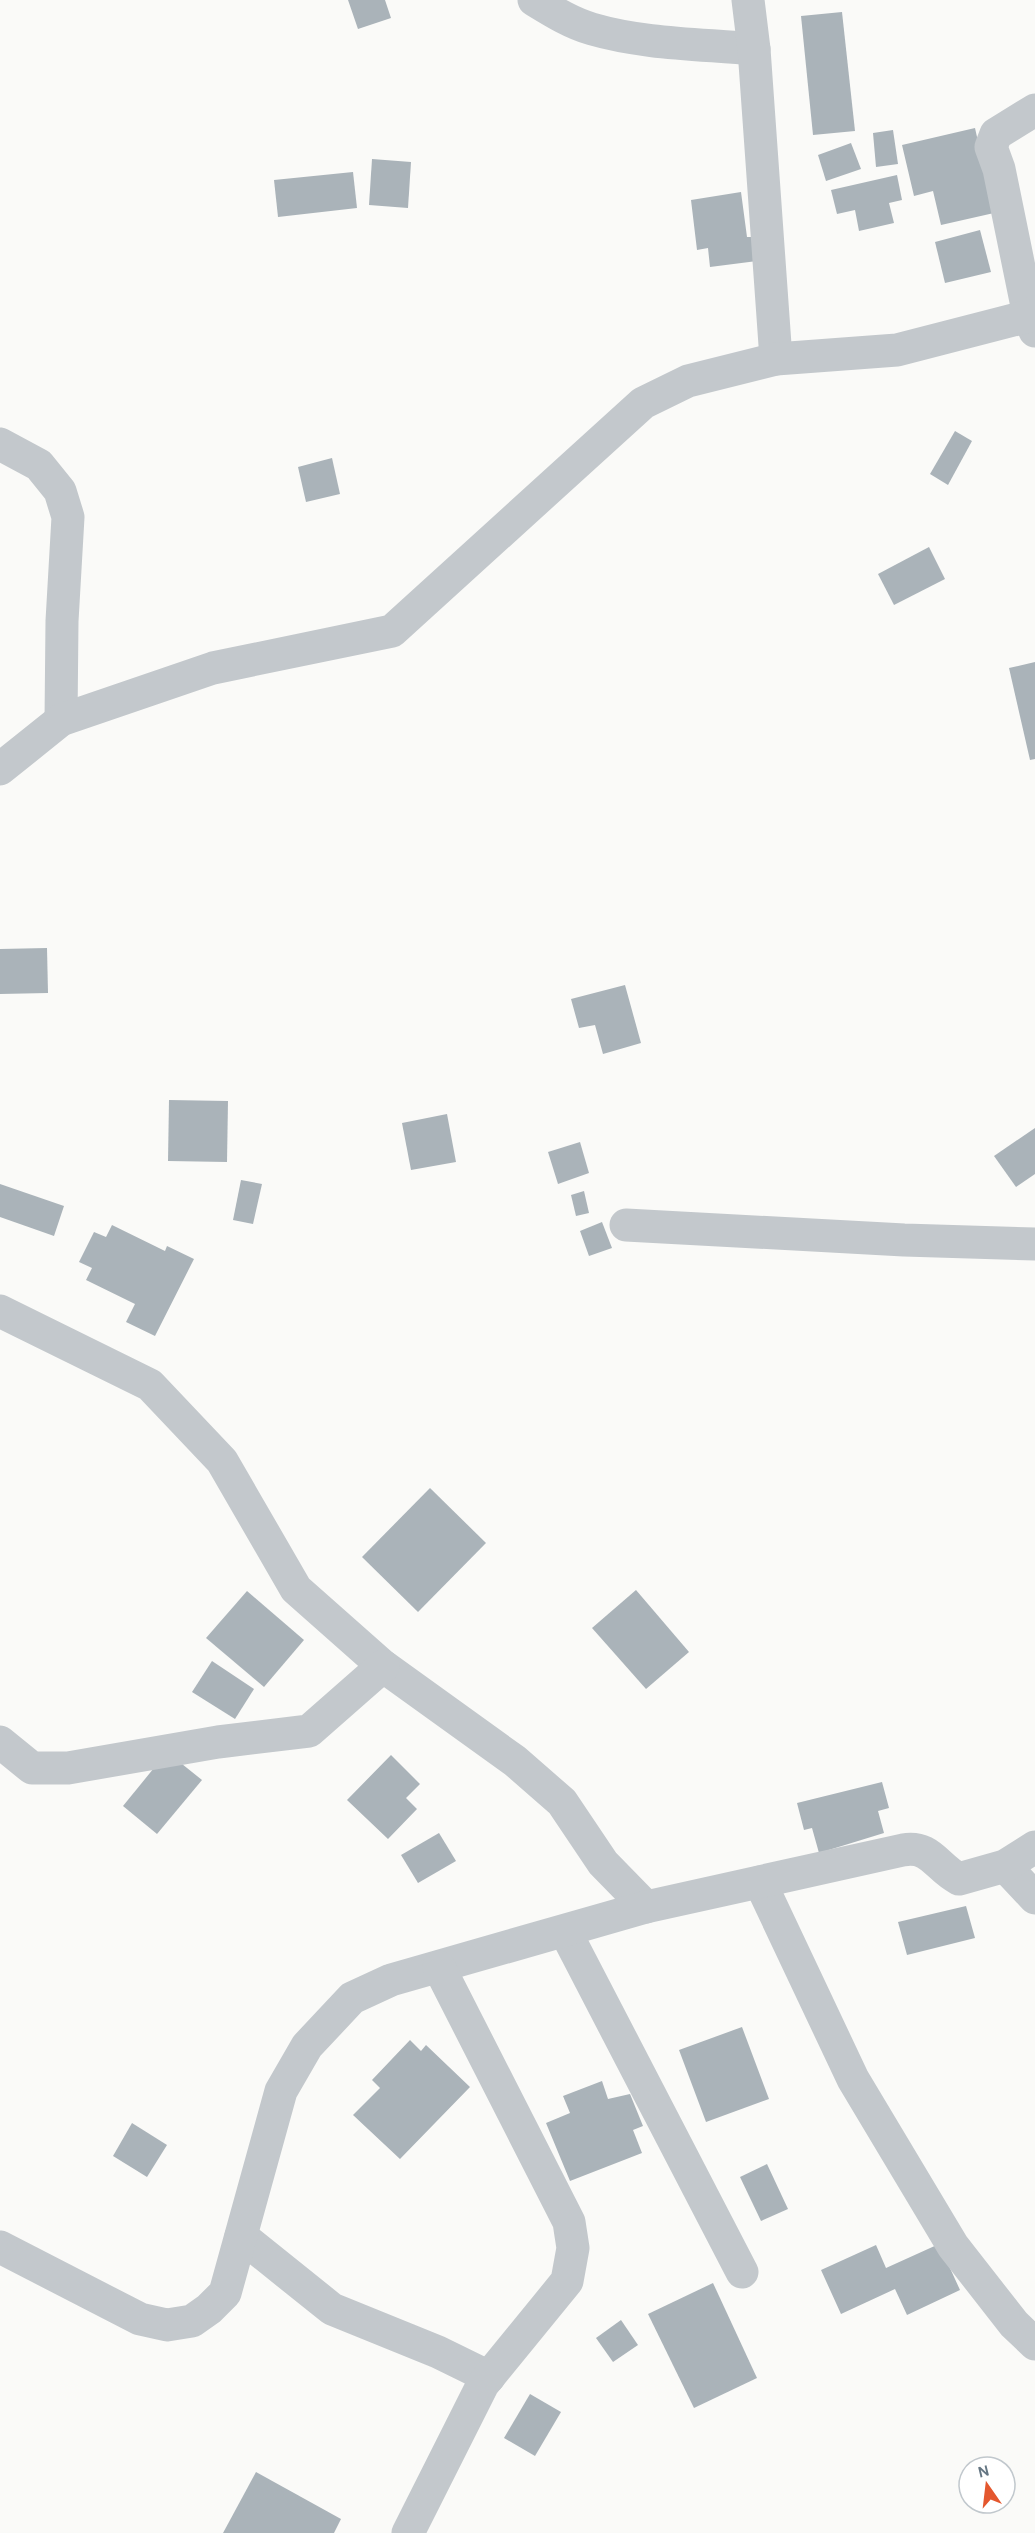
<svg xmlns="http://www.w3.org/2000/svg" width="1035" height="2533" font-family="Karla,sans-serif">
  <rect width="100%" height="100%" fill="#fafaf8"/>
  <!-- building -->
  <g fill="#aab3b9">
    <path d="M 348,0 L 385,0 L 391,18 L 358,29 Z"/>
    <path d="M 842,12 L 855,131 L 813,135 L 801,16 Z"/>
    <path d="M 975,128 L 994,213 L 941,225 L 933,191 L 914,196 L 902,145 Z"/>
    <path d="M 893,130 L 898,164 L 876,167 L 873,133 Z"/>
    <path d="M 851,143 L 861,169 L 826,181 L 818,155 Z"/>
    <path d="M 372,159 L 411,162 L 408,208 L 369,205 Z"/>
    <path d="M 353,172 L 357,208 L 278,217 L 274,180 Z"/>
    <path d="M 897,175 L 902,200 L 889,203 L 894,223 L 859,231 L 855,210 L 837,214 L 831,190 Z"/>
    <path d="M 741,192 L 747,237 L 754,237 L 757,261 L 710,267 L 708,248 L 697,250 L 691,200 Z"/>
    <path d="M 980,230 L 991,272 L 945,283 L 935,242 Z"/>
    <path d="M 955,431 L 972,441 L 948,485 L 930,474 Z"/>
    <path d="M 332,458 L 340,494 L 306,502 L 298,467 Z"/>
    <path d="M 929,547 L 945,579 L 894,605 L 878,574 Z"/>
    <path d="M 1035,662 L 1035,759 L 1030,760 L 1009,668 Z"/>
    <path d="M 47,948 L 48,993 L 0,994 L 0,949 Z"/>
    <path d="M 625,985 L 641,1043 L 603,1054 L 595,1025 L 579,1028 L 571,999 Z"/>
    <path d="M 169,1100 L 228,1101 L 227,1162 L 168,1161 Z"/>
    <path d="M 447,1114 L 456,1162 L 411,1170 L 402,1123 Z"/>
    <path d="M 1035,1128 L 1035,1174 L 1016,1187 L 994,1156 Z"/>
    <path d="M 580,1142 L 589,1173 L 558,1184 L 548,1152 Z"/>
    <path d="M 241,1180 L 262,1184 L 253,1224 L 233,1220 Z"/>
    <path d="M 0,1184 L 64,1206 L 54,1236 L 0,1217 Z"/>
    <path d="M 584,1191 L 589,1213 L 576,1216 L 571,1195 Z"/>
    <path d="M 602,1222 L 612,1248 L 589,1256 L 580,1231 Z"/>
    <path d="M 112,1225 L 165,1251 L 167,1246 L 194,1259 L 155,1336 L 126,1322 L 135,1304 L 86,1280 L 92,1268 L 79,1262 L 94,1232 L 106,1237 Z"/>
    <path d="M 430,1488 L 486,1543 L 418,1612 L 362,1557 Z"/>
    <path d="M 636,1590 L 689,1652 L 646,1689 L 592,1628 Z"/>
    <path d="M 247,1591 L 304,1640 L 264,1687 L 206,1638 Z"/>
    <path d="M 212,1661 L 254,1689 L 235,1719 L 192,1692 Z"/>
    <path d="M 167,1752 L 202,1780 L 157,1834 L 123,1806 Z"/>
    <path d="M 391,1755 L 420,1784 L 406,1798 L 417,1809 L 388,1839 L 347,1800 Z"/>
    <path d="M 882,1782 L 889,1808 L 878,1811 L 884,1833 L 819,1853 L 812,1828 L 804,1830 L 797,1803 Z"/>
    <path d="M 439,1833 L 456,1861 L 418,1883 L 401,1855 Z"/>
    <path d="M 966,1906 L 975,1938 L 907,1955 L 898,1922 Z"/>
    <path d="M 742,2027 L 769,2099 L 706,2122 L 679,2050 Z"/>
    <path d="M 410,2040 L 421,2051 L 426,2045 L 470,2087 L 400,2159 L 353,2115 L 380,2088 L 372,2080 Z"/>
    <path d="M 602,2081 L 608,2099 L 630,2094 L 643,2126 L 633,2130 L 642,2153 L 570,2181 L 546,2123 L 570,2113 L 563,2096 Z"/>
    <path d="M 132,2123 L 167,2145 L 147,2177 L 113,2156 Z"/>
    <path d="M 767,2164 L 788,2209 L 761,2221 L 740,2177 Z"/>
    <path d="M 939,2244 L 960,2290 L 907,2315 L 895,2289 L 841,2314 L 821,2270 L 876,2245 L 886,2268 Z"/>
    <path d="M 713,2283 L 757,2378 L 694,2408 L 648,2314 Z"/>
    <path d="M 621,2320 L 638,2345 L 613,2362 L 596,2338 Z"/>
    <path d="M 530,2394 L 561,2412 L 535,2456 L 504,2438 Z"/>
    <path d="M 256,2472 L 341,2519 L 334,2533 L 223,2533 Z"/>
  </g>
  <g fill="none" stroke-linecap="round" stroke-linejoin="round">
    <!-- minor -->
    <g stroke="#c3c8cc" stroke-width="33">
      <path d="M 534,0 C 552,11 571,23 592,29 C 643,44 701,44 754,49"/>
      <path d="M 748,0 L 754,49 L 776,359"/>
      <path d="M 1035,110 L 996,134 L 991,147 L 999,169 L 1029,316 L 1035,331"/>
      <path d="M 0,444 L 39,465 L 60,491 L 68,517 L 62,621 L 61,720"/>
      <path d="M 0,769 L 61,720 L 213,668 L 392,631 L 643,403 L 688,381 L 776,359 L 897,350 L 1029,316 L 1035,312"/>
      <path d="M 626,1225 L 904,1240 L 1035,1244"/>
      <path d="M 0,1311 L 150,1385 L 222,1461 L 296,1589 L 383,1666 L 515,1761 L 562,1802 L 603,1863 L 646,1907"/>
      <path d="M 0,1742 L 32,1768 L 68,1768 L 218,1742 L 309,1731 L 383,1666"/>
      <path d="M 1005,1866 L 1035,1898"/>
      <path d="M 760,1882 L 853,2079 L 953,2246 L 1014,2324 L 1035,2344"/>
      <path d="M 565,1931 L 742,2272"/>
      <path d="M 241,2236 L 332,2309 L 438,2352 L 489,2377"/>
      <path d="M 0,2247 L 140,2319 L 167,2325 L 192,2321 L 209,2309 L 225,2293 L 281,2091 L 307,2046 L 352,1998 L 391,1980 L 646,1907 L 903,1850 C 931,1845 936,1867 959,1879 L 1005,1866 L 1035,1847"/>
      <path d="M 408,2533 L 483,2384 L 567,2281 L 573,2248 L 569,2222 L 439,1967"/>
    </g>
  </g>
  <!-- north arrow -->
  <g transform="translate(987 2485) rotate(346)"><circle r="28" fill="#ffffff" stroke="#c1c8cd" stroke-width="1.5"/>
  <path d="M0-4.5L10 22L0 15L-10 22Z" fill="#e4572e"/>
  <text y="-9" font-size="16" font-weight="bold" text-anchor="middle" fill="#657683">N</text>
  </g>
</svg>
